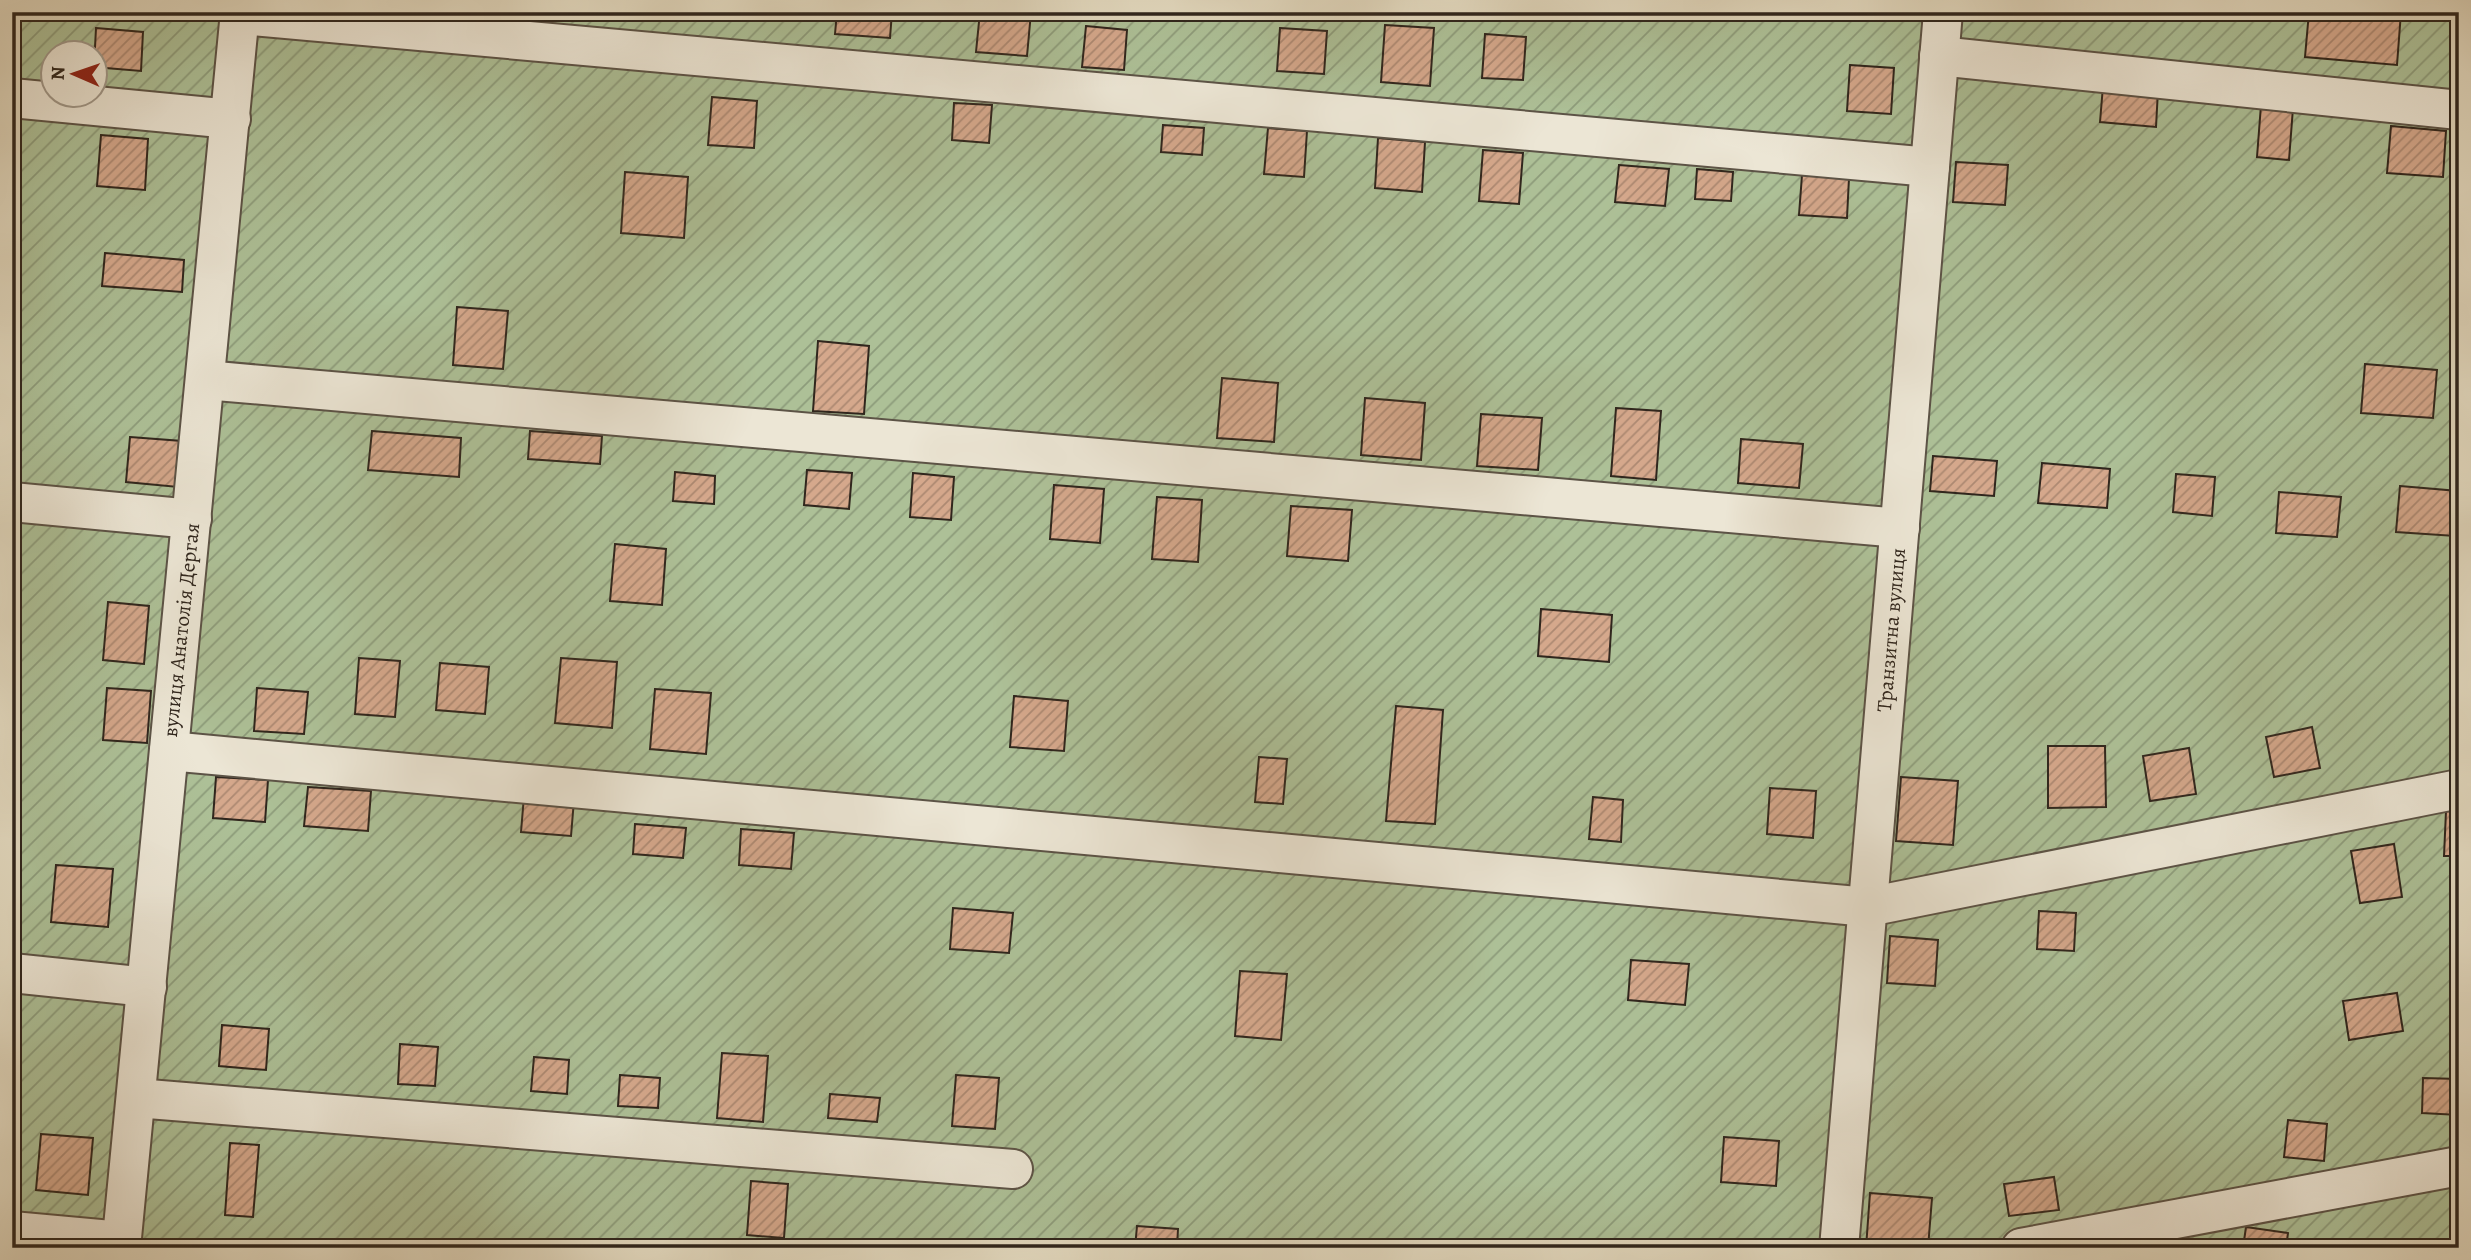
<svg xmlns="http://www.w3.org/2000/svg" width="2471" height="1260" font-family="Alegreya,serif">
  <defs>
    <pattern id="garden-furrows" width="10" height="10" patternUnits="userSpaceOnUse" patternTransform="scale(1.75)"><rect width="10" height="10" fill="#adc097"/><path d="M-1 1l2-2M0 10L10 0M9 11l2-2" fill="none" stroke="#8d9c7b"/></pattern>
    <pattern id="building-hatch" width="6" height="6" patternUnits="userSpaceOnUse" patternTransform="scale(1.75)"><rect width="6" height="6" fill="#d5a88c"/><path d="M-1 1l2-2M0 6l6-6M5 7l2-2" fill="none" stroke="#ad8972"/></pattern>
  </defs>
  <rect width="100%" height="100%" fill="#e2d9bf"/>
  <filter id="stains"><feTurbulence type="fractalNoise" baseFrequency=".00286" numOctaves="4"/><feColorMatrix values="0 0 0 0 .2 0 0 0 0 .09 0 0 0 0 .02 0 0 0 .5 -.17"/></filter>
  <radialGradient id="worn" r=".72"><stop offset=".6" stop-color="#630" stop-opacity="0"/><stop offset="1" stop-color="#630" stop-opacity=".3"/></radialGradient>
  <!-- garden -->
  <path fill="url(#garden-furrows)" stroke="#6e735a" stroke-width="2" fill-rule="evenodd" d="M 12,12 L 2459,12 L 2459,1248 L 12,1248 ZM 52,52 L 94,52 L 94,94 L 52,94 Z"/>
  <!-- building -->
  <g fill="url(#building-hatch)" stroke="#30261d" stroke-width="2">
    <path d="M 837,12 L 892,12 L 890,38 L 835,34 Z"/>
    <path d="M 980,12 L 1031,12 L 1027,56 L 976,52 Z"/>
    <path d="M 2309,12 L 2401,12 L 2397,65 L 2305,57 Z"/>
    <path d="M 1385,25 L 1434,28 L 1430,86 L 1381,82 Z"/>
    <path d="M 1086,26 L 1127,30 L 1124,70 L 1082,67 Z"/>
    <path d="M 96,28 L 143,32 L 141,71 L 94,67 Z"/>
    <path d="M 1280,28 L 1327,31 L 1324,74 L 1277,71 Z"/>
    <path d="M 1485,34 L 1526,37 L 1523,80 L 1482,78 Z"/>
    <path d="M 1850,65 L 1894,68 L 1891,114 L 1847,111 Z"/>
    <path d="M 2103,86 L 2158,90 L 2156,127 L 2100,122 Z"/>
    <path d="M 712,97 L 757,101 L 754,148 L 708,145 Z"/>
    <path d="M 954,103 L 992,105 L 989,143 L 952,140 Z"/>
    <path d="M 2261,105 L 2293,108 L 2289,160 L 2257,157 Z"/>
    <path d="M 1163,125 L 1204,128 L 1202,155 L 1161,152 Z"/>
    <path d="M 2391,126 L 2446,131 L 2443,177 L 2387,173 Z"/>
    <path d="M 1268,128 L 1307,131 L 1304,177 L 1264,174 Z"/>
    <path d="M 101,135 L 148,139 L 145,190 L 97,186 Z"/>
    <path d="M 1378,138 L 1425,142 L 1422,192 L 1375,188 Z"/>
    <path d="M 1483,150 L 1523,153 L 1519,204 L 1479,201 Z"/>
    <path d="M 1956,162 L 2008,165 L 2005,205 L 1953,202 Z"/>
    <path d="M 1619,165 L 1669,169 L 1665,206 L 1615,202 Z"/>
    <path d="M 1697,169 L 1733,172 L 1731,201 L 1695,199 Z"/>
    <path d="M 625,172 L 688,177 L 684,238 L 621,233 Z"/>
    <path d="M 1802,175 L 1849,178 L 1847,218 L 1799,215 Z"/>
    <path d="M 105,253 L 184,260 L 182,292 L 102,286 Z"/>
    <path d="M 457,307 L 508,311 L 503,369 L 453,365 Z"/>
    <path d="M 818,341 L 869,346 L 864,414 L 813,411 Z"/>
    <path d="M 2365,364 L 2437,370 L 2433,418 L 2361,413 Z"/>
    <path d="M 1222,378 L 1278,383 L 1274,442 L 1217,438 Z"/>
    <path d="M 1365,398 L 1425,403 L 1421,460 L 1361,455 Z"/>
    <path d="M 1616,408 L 1661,411 L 1656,480 L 1611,476 Z"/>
    <path d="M 1481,414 L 1542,418 L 1538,470 L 1477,466 Z"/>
    <path d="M 372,431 L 461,438 L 459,477 L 368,470 Z"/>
    <path d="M 530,431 L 602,436 L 600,464 L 528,459 Z"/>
    <path d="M 130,437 L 182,441 L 178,487 L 126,482 Z"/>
    <path d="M 1741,439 L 1803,444 L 1799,488 L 1738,483 Z"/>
    <path d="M 1933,456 L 1997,461 L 1994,496 L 1930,491 Z"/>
    <path d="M 2042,463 L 2110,469 L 2107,508 L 2038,503 Z"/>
    <path d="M 807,470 L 852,473 L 849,509 L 804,505 Z"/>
    <path d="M 675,472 L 715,476 L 714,504 L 673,501 Z"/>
    <path d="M 913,473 L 954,477 L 951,520 L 910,517 Z"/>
    <path d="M 2176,474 L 2215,477 L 2212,516 L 2173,512 Z"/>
    <path d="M 1054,485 L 1104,489 L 1100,543 L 1050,539 Z"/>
    <path d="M 2400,486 L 2458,491 L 2455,536 L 2396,532 Z"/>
    <path d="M 2279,492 L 2341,497 L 2337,537 L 2276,533 Z"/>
    <path d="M 1157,497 L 1202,500 L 1198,562 L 1152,559 Z"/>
    <path d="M 1291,506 L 1352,510 L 1348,561 L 1287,556 Z"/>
    <path d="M 615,544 L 666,549 L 662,605 L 610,601 Z"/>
    <path d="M 108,602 L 149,606 L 144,664 L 103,660 Z"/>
    <path d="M 1541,609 L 1612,615 L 1609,662 L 1538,656 Z"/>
    <path d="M 359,658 L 400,661 L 395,717 L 355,714 Z"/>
    <path d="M 561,658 L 617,662 L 612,728 L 555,723 Z"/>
    <path d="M 440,663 L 489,667 L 485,714 L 436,710 Z"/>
    <path d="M 107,688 L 151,691 L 147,743 L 103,740 Z"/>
    <path d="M 257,688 L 308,692 L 304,734 L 254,731 Z"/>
    <path d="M 655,689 L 711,693 L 706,754 L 650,749 Z"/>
    <path d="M 1014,696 L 1068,701 L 1064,751 L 1010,747 Z"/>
    <path d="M 1396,706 L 1443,710 L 1435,824 L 1386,821 Z"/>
    <path d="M 2312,727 L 2320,768 L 2274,777 L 2266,737 Z"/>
    <path d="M 2048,746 L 2105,746 L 2106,807 L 2048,808 Z"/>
    <path d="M 2189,748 L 2196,794 L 2150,801 L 2143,756 Z"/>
    <path d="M 1259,757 L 1287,759 L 1283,804 L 1255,802 Z"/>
    <path d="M 216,777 L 268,780 L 265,822 L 213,818 Z"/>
    <path d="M 1901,777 L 1958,781 L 1953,845 L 1896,841 Z"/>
    <path d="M 308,787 L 371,791 L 368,831 L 304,826 Z"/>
    <path d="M 1770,788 L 1816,791 L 1813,838 L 1767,834 Z"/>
    <path d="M 524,796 L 574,800 L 571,836 L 521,832 Z"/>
    <path d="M 1593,797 L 1623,800 L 1621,842 L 1589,839 Z"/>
    <path d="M 2446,811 L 2459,812 L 2459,856 L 2444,856 Z"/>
    <path d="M 635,824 L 686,828 L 683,858 L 633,854 Z"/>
    <path d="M 741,829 L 794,833 L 791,869 L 739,865 Z"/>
    <path d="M 2394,844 L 2402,897 L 2360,903 L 2351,851 Z"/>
    <path d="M 56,865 L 113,869 L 108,927 L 51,922 Z"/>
    <path d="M 953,908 L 1013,913 L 1009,953 L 950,949 Z"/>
    <path d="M 2039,911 L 2076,913 L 2074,951 L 2037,949 Z"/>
    <path d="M 1890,936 L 1938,940 L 1935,986 L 1887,983 Z"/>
    <path d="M 1631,960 L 1689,964 L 1685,1005 L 1628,1000 Z"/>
    <path d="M 1240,971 L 1287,974 L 1281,1040 L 1235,1036 Z"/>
    <path d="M 2397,993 L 2403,1031 L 2349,1040 L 2343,1001 Z"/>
    <path d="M 222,1025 L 269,1029 L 266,1070 L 219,1066 Z"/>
    <path d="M 400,1044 L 438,1047 L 435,1086 L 398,1084 Z"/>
    <path d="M 722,1053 L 768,1056 L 763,1122 L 717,1118 Z"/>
    <path d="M 534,1057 L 569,1060 L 567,1094 L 531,1091 Z"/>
    <path d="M 620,1075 L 660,1078 L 658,1108 L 618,1106 Z"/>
    <path d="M 956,1075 L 999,1078 L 995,1129 L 952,1126 Z"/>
    <path d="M 2423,1078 L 2459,1079 L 2459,1115 L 2422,1113 Z"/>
    <path d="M 830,1094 L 880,1098 L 877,1122 L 828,1118 Z"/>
    <path d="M 2288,1120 L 2327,1124 L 2324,1161 L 2284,1157 Z"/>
    <path d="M 41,1134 L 93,1138 L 88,1195 L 36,1190 Z"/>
    <path d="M 1724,1137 L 1779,1141 L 1776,1186 L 1721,1182 Z"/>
    <path d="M 230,1143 L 259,1145 L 253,1217 L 225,1215 Z"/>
    <path d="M 2054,1177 L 2059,1210 L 2009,1216 L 2004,1184 Z"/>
    <path d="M 751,1181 L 788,1184 L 784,1238 L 747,1235 Z"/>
    <path d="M 1870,1193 L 1932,1198 L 1928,1248 L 1866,1248 Z"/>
    <path d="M 1137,1226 L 1178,1229 L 1177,1248 L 1135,1248 Z"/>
    <path d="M 2246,1227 L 2288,1233 L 2286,1248 L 2243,1248 Z"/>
  </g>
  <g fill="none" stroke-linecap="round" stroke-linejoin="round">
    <defs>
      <g id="minor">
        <path d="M 240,15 L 1930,167"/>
        <path d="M 1939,56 L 2459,110"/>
        <path d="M 12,98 L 231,119"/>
        <path d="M 205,380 L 1900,528"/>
        <path d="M 12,502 L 192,519"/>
        <path d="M 169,751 L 1868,907 L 2459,789"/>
        <path d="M 12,973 L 147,987"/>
        <path d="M 136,1098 L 1013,1169"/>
        <path d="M 12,1231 L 122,1241"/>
        <path d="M 121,1248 L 240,12"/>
        <path d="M 1839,1248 L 1943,12"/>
        <path d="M 2021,1248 L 2459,1166"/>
      </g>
    </defs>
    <!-- minor casing -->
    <use href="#minor" stroke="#5c5346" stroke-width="42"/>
    <!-- minor -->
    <use href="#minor" stroke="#ece6d5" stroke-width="38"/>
  </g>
  <g text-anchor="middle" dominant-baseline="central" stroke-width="7" stroke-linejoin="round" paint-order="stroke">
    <!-- street labels -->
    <g font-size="21" fill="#30261d" stroke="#ece6d5">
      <text transform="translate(181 630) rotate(-84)">вулиця Анатолія Дергая</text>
      <text transform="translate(1891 630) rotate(-85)">Транзитна вулиця</text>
    </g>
  </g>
  <!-- margin -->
  <rect width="2471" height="1260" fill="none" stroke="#e2d9bf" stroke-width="42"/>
  <rect x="14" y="14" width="2443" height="1232" fill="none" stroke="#30261d" stroke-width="3.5"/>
  <rect x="21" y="21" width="2429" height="1218" fill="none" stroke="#30261d" stroke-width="2"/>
  <!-- north arrow -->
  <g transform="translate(74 74) rotate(272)"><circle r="33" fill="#ece6d5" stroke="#a1998b" stroke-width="2"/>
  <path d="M0-5L12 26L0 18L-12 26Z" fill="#8f2418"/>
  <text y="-10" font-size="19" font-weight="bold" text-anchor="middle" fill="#30261d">N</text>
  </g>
  <rect width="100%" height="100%" filter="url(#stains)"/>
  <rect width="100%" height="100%" fill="url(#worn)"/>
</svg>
